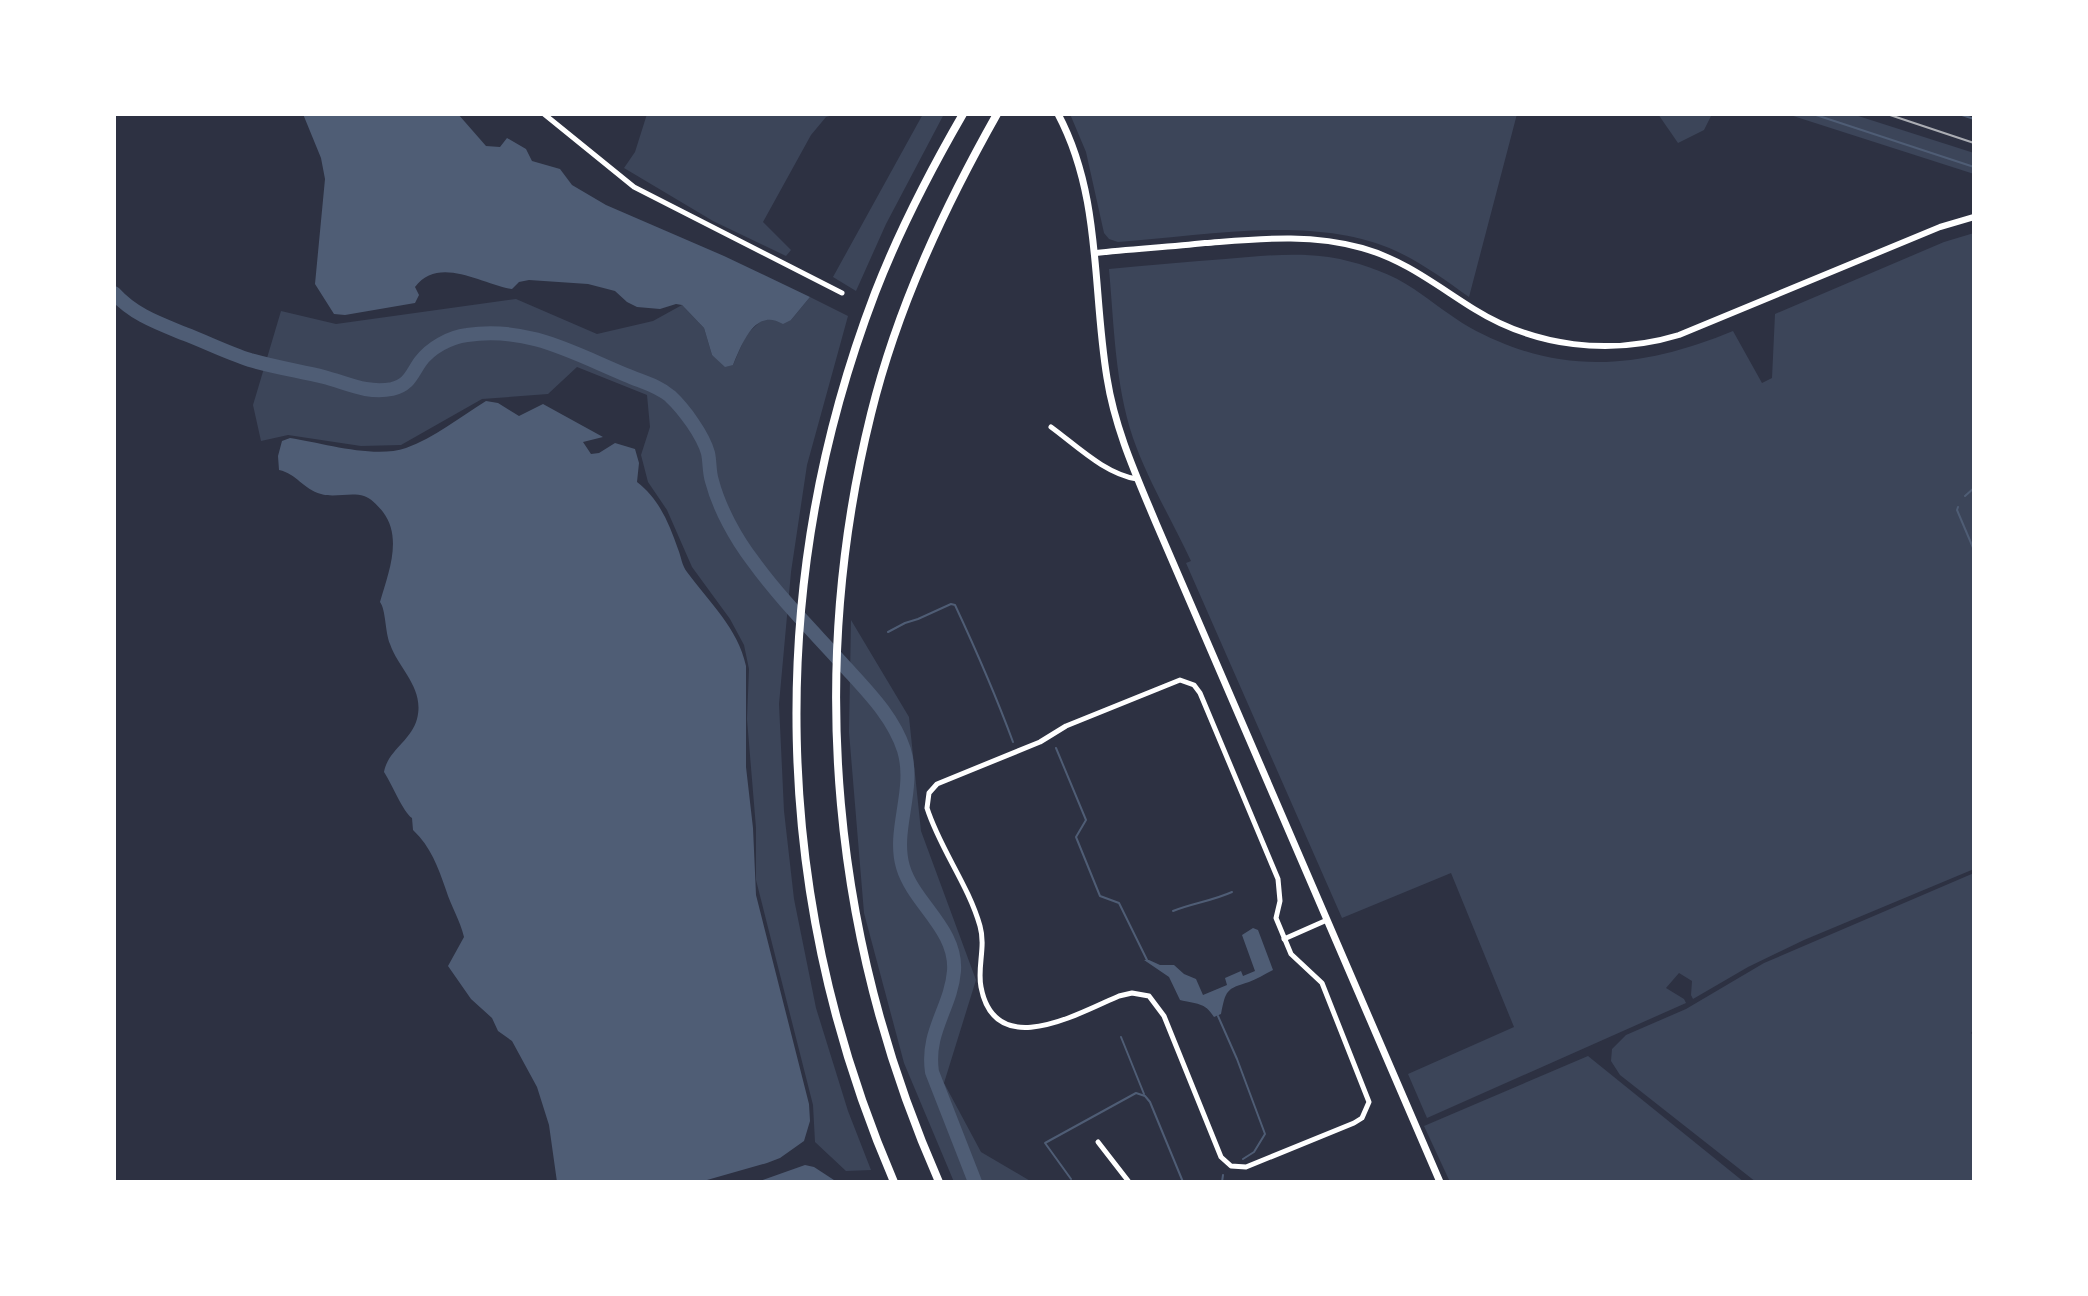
<svg xmlns="http://www.w3.org/2000/svg" width="2088" height="1296" font-family="'PT Sans Narrow',sans-serif">
  <rect width="100%" height="100%" fill="#2d3142"/>
  <!-- green -->
  <g fill="#3c4559">
    <path d="M 647,114 L 837,114 L 826,117 L 811,135 L 763,222 L 791,250 L 786,256 L 713,221 L 624,168 L 635,152 Z"/>
    <path d="M 923,114 L 944,114 L 886,224 L 856,291 L 833,277 Z"/>
    <path d="M 1070,114 L 1517,114 L 1469,297 C 1445,280 1422,263 1396,251 C 1315,214 1205,236 1118,242 L 1109,239 L 1104,233 L 1086,152 Z"/>
    <path d="M 1658,114 L 1712,114 L 1704,130 L 1678,143 Z"/>
    <path d="M 1787,114 L 1852,114 L 1974,153 L 1974,174 Z"/>
    <path d="M 1974,233 L 1974,869 L 1804,940 L 1748,967 L 1693,999 L 1691,995 L 1692,981 L 1679,973 L 1666,988 L 1684,999 L 1686,1003 L 1427,1118 L 1408,1074 L 1514,1027 L 1451,873 L 1342,918 L 1186,563 L 1191,561 C 1172,520 1148,481 1133,438 C 1115,384 1114,325 1109,269 C 1148,265 1186,262 1225,259 C 1263,256 1302,251 1340,259 C 1366,265 1392,274 1414,289 C 1432,301 1450,316 1469,327 C 1559,377 1641,369 1733,331 L 1762,383 L 1772,378 L 1775,314 L 1944,242 Z"/>
    <path d="M 810,297 L 848,316 L 807,465 L 791,572 L 779,704 L 784,811 L 794,899 L 816,1008 L 848,1111 L 871,1170 L 846,1171 L 815,1142 L 813,1105 L 756,880 L 756,828 L 747,719 L 749,669 L 744,645 L 730,619 L 692,567 L 667,510 L 648,482 L 641,455 L 650,427 L 647,395 L 577,367 L 548,394 L 482,399 L 401,445 L 361,446 L 288,435 L 261,441 L 253,405 L 281,311 L 336,324 L 516,299 L 597,334 L 653,321 L 682,305 L 704,328 L 712,355 L 733,365 L 746,335 L 763,319 L 791,320 Z"/>
    <path d="M 851,620 L 909,717 L 921,831 L 976,980 L 944,1083 L 981,1152 L 1032,1182 L 954,1182 L 904,1063 L 864,913 L 849,732 Z"/>
    <path d="M 1974,873 L 1974,1029 L 1971,1033 L 1974,1036 L 1974,1182 L 1756,1182 L 1620,1075 L 1611,1061 L 1612,1049 L 1626,1035 L 1686,1009 L 1764,963 Z"/>
    <path d="M 1588,1056 L 1744,1182 L 1450,1182 L 1424,1126 Z"/>
  </g>
  <!-- water -->
  <g fill="#4f5d75">
    <path d="M 303,114 L 458,114 L 486,146 L 500,147 L 507,138 L 526,149 L 532,161 L 560,169 L 572,185 L 606,205 L 724,256 L 810,297 L 791,320 L 783,324 C 755,307 742,344 733,365 L 725,367 L 712,355 L 704,328 L 682,305 L 676,304 L 660,309 L 637,307 L 627,302 L 615,291 L 588,284 L 529,280 L 519,282 L 512,289 C 481,284 439,255 415,287 L 419,295 L 415,303 L 345,315 L 334,314 L 315,284 L 325,179 L 321,158 Z"/>
    <path d="M 486,401 L 498,403 L 519,416 L 543,404 L 603,437 L 583,442 L 591,454 L 599,453 L 615,443 L 635,449 L 639,463 L 637,482 C 659,499 669,523 678,549 C 681,556 682,566 687,572 C 709,602 738,628 746,666 L 746,767 L 753,828 L 756,895 L 809,1104 L 810,1121 L 804,1141 L 780,1158 L 767,1163 L 700,1182 L 557,1182 L 549,1125 L 537,1087 L 512,1041 L 498,1031 L 492,1018 L 471,999 L 448,966 L 464,937 C 460,920 451,906 446,890 C 438,867 431,847 413,830 L 412,818 C 403,812 392,784 384,772 C 388,750 411,741 417,719 C 425,688 399,670 390,644 C 385,632 386,610 380,602 C 388,574 403,538 383,512 C 379,507 371,498 364,496 C 351,492 334,498 321,494 C 303,489 297,474 279,470 L 278,456 L 282,441 L 290,438 C 323,443 374,459 406,448 C 434,438 460,417 486,401 Z"/>
    <path d="M 1253,928 L 1258,930 L 1273,970 C 1265,974 1257,979 1249,982 C 1226,989 1226,990 1221,1014 L 1214,1017 C 1205,1002 1196,1004 1180,1000 L 1169,977 L 1144,960 L 1149,960 L 1160,965 L 1174,965 L 1184,974 L 1196,979 L 1203,995 L 1227,985 L 1225,978 L 1241,971 L 1243,976 L 1255,971 L 1242,935 Z"/>
    <path d="M 805,1165 L 814,1167 L 837,1182 L 757,1182 Z"/>
  </g>
  <g fill="none" stroke-linecap="round" stroke-linejoin="round">
    <!-- stream -->
    <g stroke="#4f5d75" stroke-width="2">
      <path d="M 1813,114 L 1974,167"/>
      <path d="M 1959,114 L 1974,119"/>
      <path d="M 1965,496 L 1974,488"/>
      <path d="M 1958,507 L 1957,510 L 1974,550"/>
      <path d="M 888,632 L 905,623 L 918,619 L 951,604 L 955,605 C 976,650 996,696 1013,742"/>
      <path d="M 1056,748 L 1086,820 L 1076,837 L 1100,896 L 1119,903 L 1147,960"/>
      <path d="M 1173,911 C 1193,903 1212,901 1232,892"/>
      <path d="M 1218,1016 L 1237,1059 L 1265,1134 L 1254,1152 L 1243,1159"/>
      <path d="M 1121,1037 L 1144,1094"/>
      <path d="M 1071,1179 L 1045,1143 L 1136,1093 L 1145,1096 L 1150,1102 L 1183,1182"/>
      <path d="M 1222,1182 L 1223,1175"/>
    </g>
    <!-- river -->
    <path stroke="#4f5d75" stroke-width="14" d="M 114,293 C 134,315 158,323 185,334 C 206,342 228,353 250,360 C 274,367 299,371 324,377 C 347,383 367,394 392,389 C 409,385 411,375 420,362 C 430,348 450,337 467,335 C 528,326 573,353 626,375 C 642,382 657,385 670,396 C 684,409 703,435 708,453 C 710,462 709,472 712,481 C 719,508 736,539 753,561 C 781,600 817,635 849,671 C 871,695 894,719 904,750 C 916,790 892,830 903,867 C 914,904 957,929 954,971 C 951,1008 926,1031 932,1072 L 975,1182"/>
    <!-- minor -->
    <g stroke="#fff" stroke-width="5">
      <path d="M 544,114 L 634,187 L 842,293"/>
      <path d="M 1051,427 C 1077,446 1105,474 1137,479"/>
      <path d="M 1180,680 L 1194,685 L 1200,693 L 1278,879 L 1280,901 L 1276,918 L 1291,954 L 1322,983 L 1369,1102 L 1362,1118 L 1354,1123 L 1246,1167 L 1231,1166 L 1221,1157 L 1164,1016 L 1149,996 L 1132,993 L 1119,996 C 1079,1013 995,1062 981,987 C 977,967 986,947 980,926 C 968,884 940,849 927,808 L 929,793 L 937,784 L 1040,742 L 1066,726 Z"/>
      <path d="M 1284,939 L 1327,920"/>
      <path d="M 1098,1142 L 1129,1182"/>
    </g>
    <!-- tertiary -->
    <path stroke="#fff" stroke-width="6" d="M 1096,253 C 1132,249 1169,247 1205,243 C 1258,239 1310,233 1362,248 C 1405,260 1437,286 1474,309 C 1535,347 1610,356 1679,335 L 1940,227 L 1974,217"/>
    <!-- secondary -->
    <path stroke="#fff" stroke-width="7" d="M 1058,114 C 1102,197 1092,288 1107,378 C 1115,429 1136,475 1156,523 L 1440,1182"/>
    <!-- motorway -->
    <g stroke="#fff" stroke-width="8">
      <path d="M 894,1182 C 771,896 764,584 875,293 C 899,231 930,171 963,114"/>
      <path d="M 939,1182 C 832,939 807,672 871,414 C 897,308 944,208 997,114"/>
    </g>
    <!-- rail -->
    <path stroke="#abadb3" stroke-width="2" d="M 1887,114 L 1974,143"/>
  </g>
  <!-- border -->
  <rect width="2088" height="1296" fill="none" stroke="#ffffff" stroke-width="232"/>
</svg>
